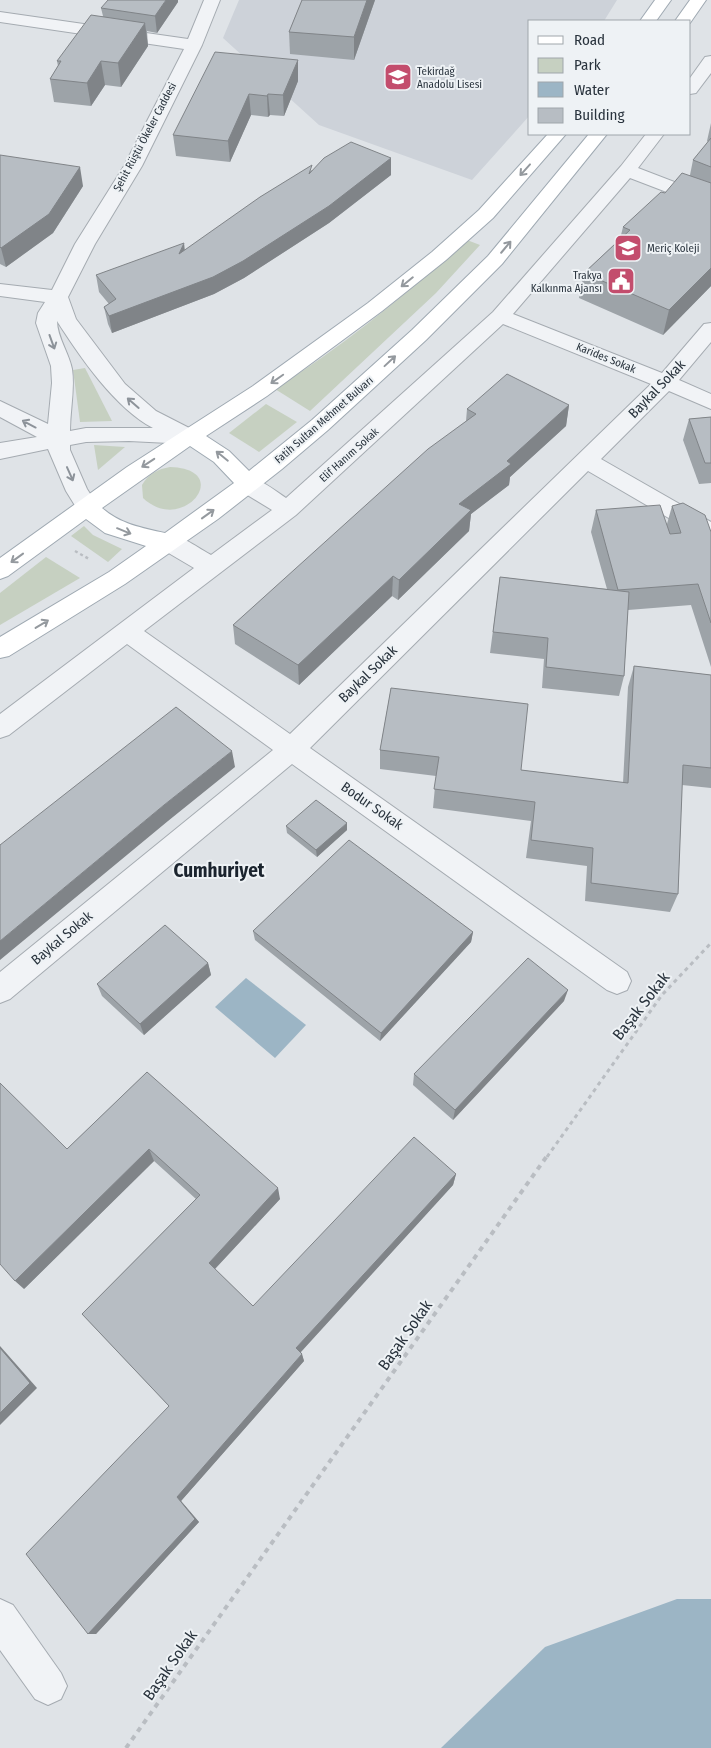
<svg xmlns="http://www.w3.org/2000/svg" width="711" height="1748" font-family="'Fira Sans Condensed',sans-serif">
  <rect width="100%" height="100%" fill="#dfe3e7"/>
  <!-- built -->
  <path fill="#cdd2d9" d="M 239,0 L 617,0 L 604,21 L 530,21 L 530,115 L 472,180 L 319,125 L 223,38 Z"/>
  <!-- green -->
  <g fill="#c6d0c1">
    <path d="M 467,240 L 480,245 L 436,293 L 310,411 L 275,389 C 344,345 406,295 467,240 Z"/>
    <path d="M 85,368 L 112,421 L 80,422 L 73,370 Z"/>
    <path d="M 266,404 L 297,422 L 259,452 L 229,433 Z"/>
    <path d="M 94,445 L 125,447 L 98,470 Z"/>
    <path d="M 170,467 C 235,469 183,536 143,498 L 142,485 C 148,474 158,469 170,467 Z"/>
    <path d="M 84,526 L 93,535 L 122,549 L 108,562 L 71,536 Z"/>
    <path d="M 46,557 L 80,578 L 0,625 L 0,593 Z"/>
  </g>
  <!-- water -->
  <g fill="#9cb5c5">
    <path d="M 246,978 L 306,1025 L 275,1058 L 215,1007 Z"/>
    <path d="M 677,1599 L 711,1599 L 711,1748 L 441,1748 L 545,1647 Z"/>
  </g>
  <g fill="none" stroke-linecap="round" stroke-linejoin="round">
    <defs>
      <g id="minor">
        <path d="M 204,0 L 220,0 L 202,45 L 142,166 L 95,244 L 68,297 L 76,319 L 125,384 L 156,411 L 197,432 L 200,437 L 197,442 L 189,444 L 129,441 L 86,442 L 70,445 L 70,450 L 87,489 L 98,506 L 95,512 L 87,514 L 79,512 L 66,491 L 48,449 L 0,459 L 0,443 L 37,437 L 0,417 L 0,401 L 48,424 L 52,383 L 51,366 L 36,323 L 38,313 L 45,302 L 0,296 L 0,284 L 52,290 L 75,244 L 124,166 L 184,49 L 0,22 L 0,12 L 188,39 ZM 57,321 C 80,357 115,408 153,428 L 86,428 L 70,431 C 70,410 75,389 72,369 C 69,353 57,337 57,321 Z"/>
        <path d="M 711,56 L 711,73 L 696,93 L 690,94 L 690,78 L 705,57 Z"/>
        <path d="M 646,134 L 664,134 L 638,168 L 711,196 L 711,209 L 630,178 L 513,314 L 662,373 L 704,324 L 711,323 L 711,342 L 679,380 L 711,394 L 711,409 L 669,391 L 601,459 L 711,522 L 711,540 L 703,538 L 588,471 L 310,748 L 627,972 L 631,981 L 627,990 L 617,994 L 607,990 L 292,764 L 10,999 L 0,1003 L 0,972 L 273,750 L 127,644 L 9,735 L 0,738 L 0,714 L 194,568 L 160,548 L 156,542 L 160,536 C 177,531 196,547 211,555 L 272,510 L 239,490 L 236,484 L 239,478 C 256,474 272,489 286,498 L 493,312 L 621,166 ZM 503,324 L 651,384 L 290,734 L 144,631 L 296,515 Z"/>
        <path d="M 0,1599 L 13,1605 L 61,1673 L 67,1686 L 61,1699 L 48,1705 L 35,1699 L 0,1650 Z"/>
      </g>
      <g id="major">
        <path d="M 655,0 L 671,0 L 656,21 L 640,21 Z"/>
        <path d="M 690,0 L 706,0 L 690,23 L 690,21 L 675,21 Z"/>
        <path d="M 548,134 L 566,134 L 493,218 L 446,260 L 382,311 L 267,396 L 206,436 L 229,451 L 249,471 L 312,420 L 412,330 L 488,256 L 589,134 L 607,134 L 502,264 L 426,340 L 328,430 L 282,469 L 218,519 L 125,584 L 9,656 L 0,658 L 0,637 L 109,572 L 146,546 L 105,533 L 86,519 L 8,576 L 0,579 L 0,558 L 127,467 L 253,386 L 368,303 L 432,252 L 479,210 ZM 190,446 L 214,462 L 234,483 L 165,533 C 142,528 120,524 102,508 Z"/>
      </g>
    </defs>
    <!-- minor casing -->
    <use href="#minor" stroke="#a5abb1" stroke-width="2"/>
    <!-- major casing -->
    <use href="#major" stroke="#9fa9b2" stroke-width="2"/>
    <!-- path-far2 -->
    <path stroke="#b9bdc2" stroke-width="2.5" stroke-dasharray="3 3" stroke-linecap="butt" d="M 75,551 L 89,559"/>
    <!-- path-far1 -->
    <path stroke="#b9bdc2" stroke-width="3" stroke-dasharray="4 4" stroke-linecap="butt" d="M 547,1157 L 662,995 L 711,943"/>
    <!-- path -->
    <path stroke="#b9bdc2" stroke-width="4" stroke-dasharray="5 5" stroke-linecap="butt" d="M 126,1748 L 547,1156"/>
    <!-- minor -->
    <use href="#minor" fill="#f1f3f6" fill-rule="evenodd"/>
    <!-- major -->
    <use href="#major" fill="#fff" fill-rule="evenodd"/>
  </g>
  <!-- wall -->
  <g fill="#9da3a8">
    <path d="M 302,0 L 375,0 L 354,60 L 290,54 L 289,32 Z"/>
    <path d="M 178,2 L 157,33 L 147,31 L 148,46 L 121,87 L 105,85 L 91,106 L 54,102 L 50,79 L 58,66 L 57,61 L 103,16 L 101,8 Z"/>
    <path d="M 298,60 L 298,81 L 284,116 L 270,115 L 268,117 L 251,115 L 230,162 L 176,156 L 173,135 Z"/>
    <path d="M 711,123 L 711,286 L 663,335 L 579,298 L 584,273 L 620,239 L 623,227 L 665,193 L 690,175 L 693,160 L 708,142 L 707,141 Z"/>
    <path d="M 0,155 L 83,186 L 53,233 L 6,267 L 0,264 Z"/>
    <path d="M 391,158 L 391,175 L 329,223 L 244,278 L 214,294 L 112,333 L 108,324 L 104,307 L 109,304 L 99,292 L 96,275 L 185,250 L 312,170 Z"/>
    <path d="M 569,405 L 566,426 L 510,477 L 509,485 L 471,514 L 469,531 L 398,600 L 392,596 L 299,685 L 235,644 L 233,625 L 466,421 L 467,409 Z"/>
    <path d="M 711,417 L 711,483 L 699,484 L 683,440 L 689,419 Z"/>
    <path d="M 672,506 L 711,532 L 711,667 L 691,605 L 628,610 L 624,676 L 619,696 L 542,688 L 544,659 L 490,653 L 500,577 L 607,589 L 591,532 L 596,510 L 667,524 Z"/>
    <path d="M 634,666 L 711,675 L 711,788 L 682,785 L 678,894 L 670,912 L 585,901 L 587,866 L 526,858 L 531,821 L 433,808 L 436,776 L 380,769 L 380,750 L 391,688 L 521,770 L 623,783 L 628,687 Z"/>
    <path d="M 286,826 L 347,830 L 317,857 L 287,833 Z"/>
    <path d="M 253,931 L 473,932 L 471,942 L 380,1041 L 255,940 Z"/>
    <path d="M 208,963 L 211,975 L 144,1035 L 102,996 L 97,984 Z"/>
    <path d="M 564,1001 L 453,1120 L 413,1085 L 414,1074 Z"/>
    <path d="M 147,1072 L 280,1199 L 215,1269 L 253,1306 L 456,1174 L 453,1185 L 301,1352 L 304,1361 L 181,1501 L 199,1522 L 96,1634 L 88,1634 L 169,1406 L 82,1314 L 196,1199 L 154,1161 L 24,1289 L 67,1149 Z"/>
  </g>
  <!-- shaded-wall -->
  <g fill="#808488">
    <path d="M 166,0 L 178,0 L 178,2 L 157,33 L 155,16 Z"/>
    <path d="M 367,0 L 375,0 L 354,60 L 354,37 Z"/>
    <path d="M 145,23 L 148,46 L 121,87 L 118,63 Z"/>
    <path d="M 298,60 L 298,81 L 284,116 L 283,95 Z"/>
    <path d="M 101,61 L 105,85 L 91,106 L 87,83 Z"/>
    <path d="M 249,94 L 251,115 L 230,162 L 228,141 Z"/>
    <path d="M 268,94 L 270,115 L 268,117 L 267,96 Z"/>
    <path d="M 391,158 L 391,175 L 329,223 L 244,278 L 214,294 L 112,333 L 109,316 Z"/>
    <path d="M 80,167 L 83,186 L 53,233 L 6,267 L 1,248 Z"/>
    <path d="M 184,243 L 186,260 L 179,254 Z"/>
    <path d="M 711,268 L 711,286 L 663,335 L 669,310 Z"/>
    <path d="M 569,405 L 566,426 L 510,477 L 509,485 L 471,514 L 469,531 L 398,600 L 399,580 L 459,504 Z"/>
    <path d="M 393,576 L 392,596 L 299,685 L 298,665 Z"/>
    <path d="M 232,751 L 235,767 L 168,821 L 0,960 L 0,941 L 164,805 Z"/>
    <path d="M 347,823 L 347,830 L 317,857 L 316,850 Z"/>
    <path d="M 473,932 L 471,942 L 380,1041 L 381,1033 Z"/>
    <path d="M 208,963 L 211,975 L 144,1035 L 140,1024 Z"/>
    <path d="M 568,990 L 564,1001 L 453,1120 L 455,1110 Z"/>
    <path d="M 149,1149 L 154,1161 L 24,1289 L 15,1281 Z"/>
    <path d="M 456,1174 L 453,1185 L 298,1355 L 296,1348 Z"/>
    <path d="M 278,1188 L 280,1199 L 212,1272 L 209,1263 Z"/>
    <path d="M 0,1346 L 37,1388 L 0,1425 Z"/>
    <path d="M 302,1354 L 304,1361 L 181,1501 L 199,1522 L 96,1634 L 88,1634 L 177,1497 Z"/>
  </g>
  <!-- building -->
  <g fill="#b7bdc3" stroke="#808488">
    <path d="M 108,0 L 166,0 L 155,16 L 101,8 Z"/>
    <path d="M 302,0 L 367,0 L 354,37 L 289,32 Z"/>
    <path d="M 91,15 L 145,23 L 118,63 L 101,61 L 87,83 L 50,79 L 61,61 L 57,61 Z"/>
    <path d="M 215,52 L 298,60 L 283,95 L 268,94 L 267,96 L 249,94 L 228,141 L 173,135 Z"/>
    <path d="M 711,138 L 711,167 L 693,160 Z"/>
    <path d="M 351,142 L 391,158 L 329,206 L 243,261 L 213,277 L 109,316 L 104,307 L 116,299 L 96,275 L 184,243 L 179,254 L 260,197 L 312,165 L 309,174 L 324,158 Z"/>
    <path d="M 0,155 L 80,167 L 49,214 L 1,248 L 0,247 Z"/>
    <path d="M 682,173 L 711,183 L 711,268 L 669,310 L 584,273 L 630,230 L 623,227 L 661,192 L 665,193 Z"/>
    <path d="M 507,374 L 569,405 L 507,461 L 511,464 L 459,504 L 471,510 L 399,580 L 393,576 L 298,665 L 233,625 L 428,449 L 476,414 L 467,409 Z"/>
    <path d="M 711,417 L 711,463 L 705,463 L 689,419 Z"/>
    <path d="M 683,503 L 705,515 L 711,532 L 711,623 L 698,584 L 618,590 L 596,510 L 660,505 L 670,534 L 681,533 L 672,506 Z"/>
    <path d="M 500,577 L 629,592 L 624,676 L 546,667 L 548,638 L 493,632 Z"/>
    <path d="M 634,666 L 711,675 L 711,768 L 683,765 L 678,894 L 591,883 L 593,848 L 531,840 L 535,802 L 434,789 L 439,757 L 380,750 L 391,688 L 528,704 L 521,770 L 628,783 Z"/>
    <path d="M 176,707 L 232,751 L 164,805 L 0,941 L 0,845 Z"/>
    <path d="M 316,800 L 347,823 L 316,850 L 286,826 Z"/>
    <path d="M 349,840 L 473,932 L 381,1033 L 253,931 Z"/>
    <path d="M 165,925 L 208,963 L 140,1024 L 97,984 Z"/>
    <path d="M 528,958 L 568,990 L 455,1110 L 414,1074 Z"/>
    <path d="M 147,1072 L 278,1188 L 209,1263 L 253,1306 L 414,1137 L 456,1174 L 296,1348 L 302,1354 L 177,1497 L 195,1519 L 88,1634 L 26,1554 L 169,1406 L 82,1314 L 200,1195 L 149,1149 L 15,1281 L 0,1264 L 0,1083 L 67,1149 Z"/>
    <path d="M 0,1348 L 30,1383 L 0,1413 Z"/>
  </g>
  <!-- one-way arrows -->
  <defs><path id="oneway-shaft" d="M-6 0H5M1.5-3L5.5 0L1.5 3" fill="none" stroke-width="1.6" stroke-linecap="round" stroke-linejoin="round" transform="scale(1.25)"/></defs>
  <g stroke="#94999e">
    <use href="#oneway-shaft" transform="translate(525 170) rotate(132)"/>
    <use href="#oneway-shaft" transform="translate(506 247) rotate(-50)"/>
    <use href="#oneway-shaft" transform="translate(407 282) rotate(141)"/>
    <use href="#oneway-shaft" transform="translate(390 361) rotate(-43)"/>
    <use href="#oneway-shaft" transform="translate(277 379) rotate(145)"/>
    <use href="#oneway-shaft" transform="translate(222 456) rotate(-141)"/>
    <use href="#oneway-shaft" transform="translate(148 463) rotate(147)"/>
    <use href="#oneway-shaft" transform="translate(208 514) rotate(-36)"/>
    <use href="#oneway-shaft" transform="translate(124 531) rotate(22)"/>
    <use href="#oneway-shaft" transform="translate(17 558) rotate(144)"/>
    <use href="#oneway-shaft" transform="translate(42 624) rotate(-31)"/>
  </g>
  <g stroke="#8d939a">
    <use href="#oneway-shaft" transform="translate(52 342) rotate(70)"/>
    <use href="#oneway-shaft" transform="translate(133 403) rotate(-139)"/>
    <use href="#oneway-shaft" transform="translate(29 424) rotate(-152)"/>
    <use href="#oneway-shaft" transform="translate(70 474) rotate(66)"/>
  </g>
  <!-- icons -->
  <defs>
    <symbol id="school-square" viewBox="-11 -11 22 22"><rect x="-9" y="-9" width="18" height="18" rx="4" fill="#c34d6d" stroke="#eef2f5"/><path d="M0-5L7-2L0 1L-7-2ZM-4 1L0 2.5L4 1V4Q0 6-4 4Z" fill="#fff"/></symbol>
    <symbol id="civic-square" viewBox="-11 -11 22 22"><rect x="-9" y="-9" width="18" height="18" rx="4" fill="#c34d6d" stroke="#eef2f5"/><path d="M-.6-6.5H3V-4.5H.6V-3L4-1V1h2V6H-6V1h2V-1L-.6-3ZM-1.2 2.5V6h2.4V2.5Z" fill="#fff"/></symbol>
  </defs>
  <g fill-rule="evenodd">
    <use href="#school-square" x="382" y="61" width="32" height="32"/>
    <use href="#school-square" x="612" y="232" width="32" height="32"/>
    <use href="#civic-square" x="605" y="265" width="32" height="32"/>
  </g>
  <g text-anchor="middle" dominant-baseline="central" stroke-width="4" stroke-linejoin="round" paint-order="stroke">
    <!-- far-poi labels -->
    <g font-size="11" fill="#29333d" stroke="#eef2f5" text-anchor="start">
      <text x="417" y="71">Tekirdağ<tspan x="417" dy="13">Anadolu Lisesi</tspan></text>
      <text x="647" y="248">Meriç Koleji</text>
      <text x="602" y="275" text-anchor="end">Trakya<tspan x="602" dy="13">Kalkınma Ajansı</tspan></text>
    </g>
    <!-- far-street labels -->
    <g font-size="11" fill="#29333d" stroke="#eef2f5">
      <text transform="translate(145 137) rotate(-62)">Şehit Rüştü Ökeler Caddesi</text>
      <text transform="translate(606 358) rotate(22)">Karides Sokak</text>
      <text transform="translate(324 420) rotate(-41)">Fatih Sultan Mehmet Bulvarı</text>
      <text transform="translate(349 455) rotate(-42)">Elif Hanım Sokak</text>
    </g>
    <!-- street labels -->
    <g font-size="14" fill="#29333d" stroke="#eef2f5">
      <text transform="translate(657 389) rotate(-46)">Baykal Sokak</text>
      <text transform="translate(368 674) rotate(-44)">Baykal Sokak</text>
      <text transform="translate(372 806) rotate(35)">Bodur Sokak</text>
      <text transform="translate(62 938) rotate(-40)">Baykal Sokak</text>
    </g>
    <!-- near-street labels -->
    <g font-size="16" fill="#29333d" stroke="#eef2f5">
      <text transform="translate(641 1006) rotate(-52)">Başak Sokak</text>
      <text transform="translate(405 1335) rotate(-55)">Başak Sokak</text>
      <text transform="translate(170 1665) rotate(-55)">Başak Sokak</text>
    </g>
    <!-- district labels -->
    <g font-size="19" font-weight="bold" fill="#1b242e" stroke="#eef2f5">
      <text x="219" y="870">Cumhuriyet</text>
    </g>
  </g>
  <!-- legend -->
  <rect x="528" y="20" width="162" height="115" fill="#eef2f5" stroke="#9fa6ab"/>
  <rect x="538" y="36" width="25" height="8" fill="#ffffff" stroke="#9fa6ab"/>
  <text x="574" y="45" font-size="15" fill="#29333d">Road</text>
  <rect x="538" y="58" width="25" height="15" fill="#c6d0c1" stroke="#9fa6ab"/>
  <text x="574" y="70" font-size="15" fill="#29333d">Park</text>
  <rect x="538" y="82" width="25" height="15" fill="#9cb5c5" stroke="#9fa6ab"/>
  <text x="574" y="95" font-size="15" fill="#29333d">Water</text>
  <rect x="538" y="108" width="25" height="15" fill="#b7bdc3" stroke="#9fa6ab"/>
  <text x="574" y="120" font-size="15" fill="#29333d">Building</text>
</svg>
